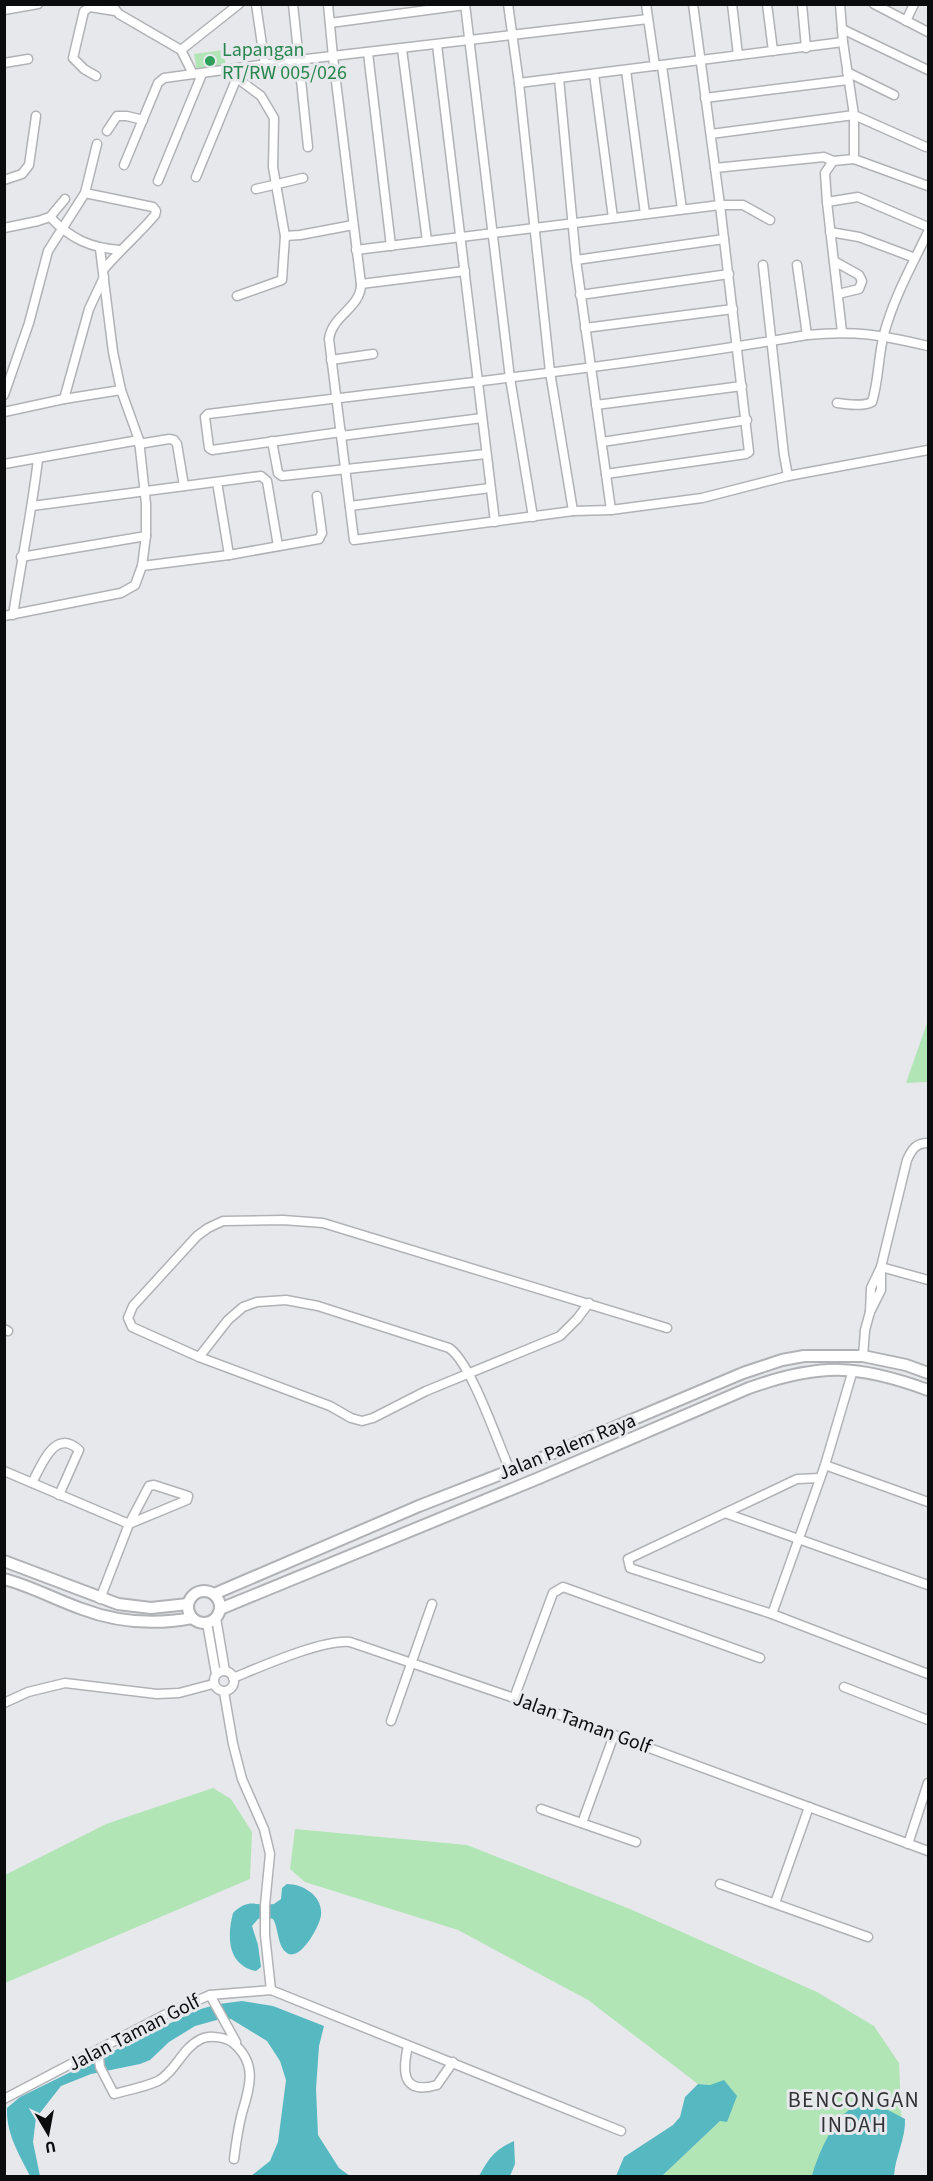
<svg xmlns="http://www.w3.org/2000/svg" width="933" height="2181" font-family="'Source Sans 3',sans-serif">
  <rect width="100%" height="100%" fill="#e7e8ec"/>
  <!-- green -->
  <g fill="#b1e5b5">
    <path d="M 223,50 L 226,67 L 197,71 L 194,54 Z"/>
    <path d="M 928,1020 L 928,1082 L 906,1083 Z"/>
    <path d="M 213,1788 L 231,1799 L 252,1832 L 250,1879 L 5,1983 L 5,1875 L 106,1824 Z"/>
    <path d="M 295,1829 L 467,1845 L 630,1909 L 817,1992 L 874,2026 L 899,2063 L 902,2130 L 890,2176 L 662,2176 L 720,2121 L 710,2085 L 698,2084 L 588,2000 L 458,1930 L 305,1882 L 290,1869 Z"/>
  </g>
  <!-- water -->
  <g fill="#56b8c1">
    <path d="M 287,1884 C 303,1884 323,1896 321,1915 C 320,1926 300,1962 287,1953 C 277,1946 279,1929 273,1919 L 265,1917 L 258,1919 L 252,1926 L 258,1945 L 261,1967 L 256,1971 C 227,1965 227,1936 233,1913 C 250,1897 255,1907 274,1904 L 281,1899 L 282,1888 Z"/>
    <path d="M 242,2001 L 273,2006 L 324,2026 L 319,2046 L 316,2089 L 318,2135 L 339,2168 L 350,2176 L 251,2176 L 270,2161 L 278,2142 L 286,2080 L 280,2061 L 267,2041 L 231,2019 L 224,2018 L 195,2026 L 169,2042 L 150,2060 L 140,2064 L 91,2074 L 61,2086 L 36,2118 L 33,2142 L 40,2176 L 30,2176 C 19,2154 6,2134 7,2108 L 20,2097 L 197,2010 L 219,2004 Z"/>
    <path d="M 724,2080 L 737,2096 L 727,2122 L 720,2121 L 662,2176 L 616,2176 L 624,2157 L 673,2125 L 680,2117 L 685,2097 L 698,2084 L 710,2085 Z"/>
    <path d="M 856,2107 L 888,2110 L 905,2119 C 906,2138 895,2157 894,2176 L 812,2176 C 817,2157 835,2112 856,2107 Z"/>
    <path d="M 514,2141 L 515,2164 L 510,2176 L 479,2176 C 489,2158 494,2150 514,2141 Z"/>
  </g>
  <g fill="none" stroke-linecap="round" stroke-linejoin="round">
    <defs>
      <g id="minor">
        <path d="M 256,4 L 265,65"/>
        <path d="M 293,4 L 308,147"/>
        <path d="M 328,4 L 333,57 L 361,284 C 361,308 332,315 329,339 L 354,540 L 573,511 L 611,510 L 702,498 L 788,476 L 928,450"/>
        <path d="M 465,4 L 510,378 L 533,517"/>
        <path d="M 508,4 L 519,83 L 550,372 L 573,511"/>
        <path d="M 646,4 L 655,66"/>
        <path d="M 732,4 L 738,55"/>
        <path d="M 767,4 L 773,51"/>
        <path d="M 802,4 L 806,48"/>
        <path d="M 840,4 L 843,42 L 854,115 L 854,159"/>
        <path d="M 874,4 L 928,32"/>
        <path d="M 114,8 L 119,14 L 181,50 L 193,74"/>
        <path d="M 4,10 L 38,4"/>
        <path d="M 906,21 L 914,4"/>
        <path d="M 330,23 L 465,5"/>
        <path d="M 842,29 L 928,70"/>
        <path d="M 437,45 L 495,522"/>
        <path d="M 402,49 L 427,241"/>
        <path d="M 181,50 L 239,4"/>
        <path d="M 368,53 L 391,246"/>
        <path d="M 4,63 L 28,59"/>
        <path d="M 662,66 L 682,209"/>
        <path d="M 626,70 L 645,214"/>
        <path d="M 847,72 L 894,95"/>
        <path d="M 594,74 L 613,218"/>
        <path d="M 96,76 L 84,69 L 73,58 L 84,11 L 90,7 L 115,11"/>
        <path d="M 237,78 L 261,96 L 274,118 L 273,167 L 285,236 L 282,280 L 237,296"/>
        <path d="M 559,78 L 576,260 L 611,510"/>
        <path d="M 519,83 L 843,42"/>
        <path d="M 705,98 L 848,80"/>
        <path d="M 107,131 L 117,116 L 127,116 L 143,120"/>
        <path d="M 711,134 L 854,115 L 926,147"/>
        <path d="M 833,161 L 825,173 L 827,202 L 842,332"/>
        <path d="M 124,165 L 158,83 L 164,78 L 298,60 L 648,19"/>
        <path d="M 715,168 L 824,157 L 833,161 L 854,159 L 928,186"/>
        <path d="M 196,177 L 238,75"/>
        <path d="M 4,180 L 22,174 L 29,165 L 36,116"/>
        <path d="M 158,181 L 202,74"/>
        <path d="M 256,189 L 303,178"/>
        <path d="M 85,193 L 153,207 L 156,211 L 155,215 C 139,234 120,250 104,269"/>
        <path d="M 827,202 L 858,197 L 928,227"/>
        <path d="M 50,217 C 71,239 90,248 121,250"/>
        <path d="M 4,228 L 38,221 L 50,217 L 65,199"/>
        <path d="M 830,232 L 859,237 L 915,258"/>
        <path d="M 285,236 L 300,235 L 353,225"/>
        <path d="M 356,250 L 720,205 L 743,205 L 770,220"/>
        <path d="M 576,260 L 724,239"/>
        <path d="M 834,261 L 859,275 L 862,281 L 859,289 L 838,294"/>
        <path d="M 763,265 L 784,455 L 788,476"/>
        <path d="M 797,265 L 807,335"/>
        <path d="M 361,284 L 465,271"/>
        <path d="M 580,295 L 729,274"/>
        <path d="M 585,328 L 733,309"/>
        <path d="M 331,360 L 373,354"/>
        <path d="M 4,395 L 29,323 L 48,251 L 85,193 L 97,144"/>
        <path d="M 64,399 L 89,309 L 104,277"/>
        <path d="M 837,403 C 848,404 862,407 872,402 C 879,380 878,356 884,334 C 894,297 912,265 928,232"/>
        <path d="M 596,405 L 742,386"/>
        <path d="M 4,412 L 64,399 L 121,390"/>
        <path d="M 341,432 L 212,450 L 209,448 L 205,417 L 208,414 C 408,389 608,369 807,335 C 856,330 881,335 928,346"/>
        <path d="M 341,436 L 482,418"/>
        <path d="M 272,441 L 278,473 L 282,476 L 486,454"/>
        <path d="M 602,442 L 747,420"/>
        <path d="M 139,444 L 169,439 L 174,440 L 177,444 L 184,486"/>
        <path d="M 4,464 L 139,440"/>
        <path d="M 606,474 L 746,454 L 749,452 L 720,205 L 693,4"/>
        <path d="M 217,482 L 229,555"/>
        <path d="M 32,506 L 261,476 L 267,481 L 278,546"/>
        <path d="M 350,506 L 490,488"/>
        <path d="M 21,557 L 146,536"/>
        <path d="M 142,566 L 229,555 L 319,539 L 322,533 L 317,496"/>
        <path d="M 13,615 C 21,563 32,511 38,459"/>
        <path d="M 4,616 L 121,593 L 135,585 L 142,566 L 146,536 L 146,504 L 139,440 L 121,390 L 113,352 L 100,249"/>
        <path d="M 881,1267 L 928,1280"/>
        <path d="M 589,1303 L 577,1319 L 560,1336 L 426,1391 L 373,1418 L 362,1421 L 351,1418 L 330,1406 L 199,1357 L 132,1327 L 128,1318 L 133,1306 L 197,1236 L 208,1228 L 223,1221 L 283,1220 L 323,1223 L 667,1328"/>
        <path d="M 870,1312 L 871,1288 L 881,1267 L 907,1160 C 912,1149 916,1143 928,1143"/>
        <path d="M 4,1329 L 8,1331"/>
        <path d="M 863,1356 L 865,1330 L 870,1312 L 881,1290 L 881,1270"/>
        <path d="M 199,1357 L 228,1320 L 243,1307 L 257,1302 L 286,1300 L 318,1306 L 449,1348 C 471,1362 498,1444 510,1470"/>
        <path d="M 853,1370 L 825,1465 L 772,1614 L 928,1674"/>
        <path d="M 825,1465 L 928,1502"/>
        <path d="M 4,1471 L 129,1524 L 187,1500 L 188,1496 L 154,1485 L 149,1486 L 129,1524 L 100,1599"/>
        <path d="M 32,1483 C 42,1464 55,1428 79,1450 L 59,1495"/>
        <path d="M 725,1513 L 928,1585"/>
        <path d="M 772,1614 L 630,1568 L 628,1559 L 797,1479 L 820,1478"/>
        <path d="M 216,1618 L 225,1671"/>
        <path d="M 207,1623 L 216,1674"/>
        <circle cx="224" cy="1681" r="10"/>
        <path d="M 233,1678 C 260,1667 323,1639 350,1642 L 514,1698 L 928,1851"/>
        <path d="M 844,1687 L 928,1720"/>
        <path d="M 224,1692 L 233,1744 L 242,1779 L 264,1829 L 270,1854 L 265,1905 L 265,1935 L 271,1990"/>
        <path d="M 514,1698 L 553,1593 L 563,1587 L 760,1658"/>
        <path d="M 4,1703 L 28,1692 L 65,1683 L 157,1694 L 179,1693 L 213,1684"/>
        <path d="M 391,1721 L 432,1604"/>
        <path d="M 541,1809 L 636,1842"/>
        <path d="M 582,1823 L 614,1735"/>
        <path d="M 908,1844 L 928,1783"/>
        <path d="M 720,1884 L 868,1937"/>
        <path d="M 775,1903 L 809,1807"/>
        <path d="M 210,1995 L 236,2042"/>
        <path d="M 408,2046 C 402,2072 402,2095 437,2085 L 453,2062"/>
        <path d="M 98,2051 L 100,2067 L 114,2094 C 128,2090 145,2087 158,2081 C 176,2071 182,2048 201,2039 C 209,2035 224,2037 232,2042 C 258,2063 250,2086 242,2113 C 238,2128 236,2143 234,2159"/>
        <path d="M 4,2099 L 164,2015 L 210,1995 L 271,1990 L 621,2131"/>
      </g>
      <g id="tertiary">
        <path d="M 4,1561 L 118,1604 L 151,1608 L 188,1604"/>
        <path d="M 4,1579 C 31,1586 56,1600 82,1609 C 119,1623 155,1625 192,1618"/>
        <circle cx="204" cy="1607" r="16"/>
        <path d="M 214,1594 L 419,1506 L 532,1462 L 743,1373 L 782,1360 L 804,1356 L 863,1356 L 906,1365 L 928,1373"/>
        <path d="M 220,1609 L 539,1478 L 749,1388 C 820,1363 857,1364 928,1390"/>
      </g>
    </defs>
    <!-- minor casing -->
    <use href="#minor" stroke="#b1b2b6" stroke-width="11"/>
    <!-- tertiary casing -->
    <use href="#tertiary" stroke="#b1b2b6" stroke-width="14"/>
    <!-- minor -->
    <use href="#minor" stroke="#fff" stroke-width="8"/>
    <!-- tertiary -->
    <use href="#tertiary" stroke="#fff" stroke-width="10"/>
  </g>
  <!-- markers -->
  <circle fill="#2e9e5b" stroke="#e7e8ec" stroke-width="2" cx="210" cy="61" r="6"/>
  <g text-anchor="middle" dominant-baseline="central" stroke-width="6" stroke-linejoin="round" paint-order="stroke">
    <!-- leisure labels -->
    <g font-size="20" fill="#27864d" stroke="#e7e8ec" text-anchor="start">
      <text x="222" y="50">Lapangan<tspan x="222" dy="23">RT/RW 005/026</tspan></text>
    </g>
    <!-- street labels -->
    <g font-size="20" fill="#0b0c0d" stroke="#e7e8ec">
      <text transform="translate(567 1447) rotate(-22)">Jalan Palem Raya</text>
      <text transform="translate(582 1723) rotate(20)">Jalan Taman Golf</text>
      <text transform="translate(134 2033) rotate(-27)">Jalan Taman Golf</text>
    </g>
    <!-- quarter labels -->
    <g font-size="22" letter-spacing="1.5" fill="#313236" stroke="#e7e8ec">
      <text x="854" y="2100">BENCONGAN<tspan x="854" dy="25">INDAH</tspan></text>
    </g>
  </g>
  <!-- border -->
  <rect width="933" height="2181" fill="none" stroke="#0b0c0d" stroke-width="12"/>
  <!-- north arrow -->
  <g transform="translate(48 2133) rotate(170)" stroke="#e7e8ec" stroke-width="4.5" paint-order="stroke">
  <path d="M0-4.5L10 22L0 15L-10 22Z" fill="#0b0c0d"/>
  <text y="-9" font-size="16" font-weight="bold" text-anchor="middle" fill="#0b0c0d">U</text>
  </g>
</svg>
